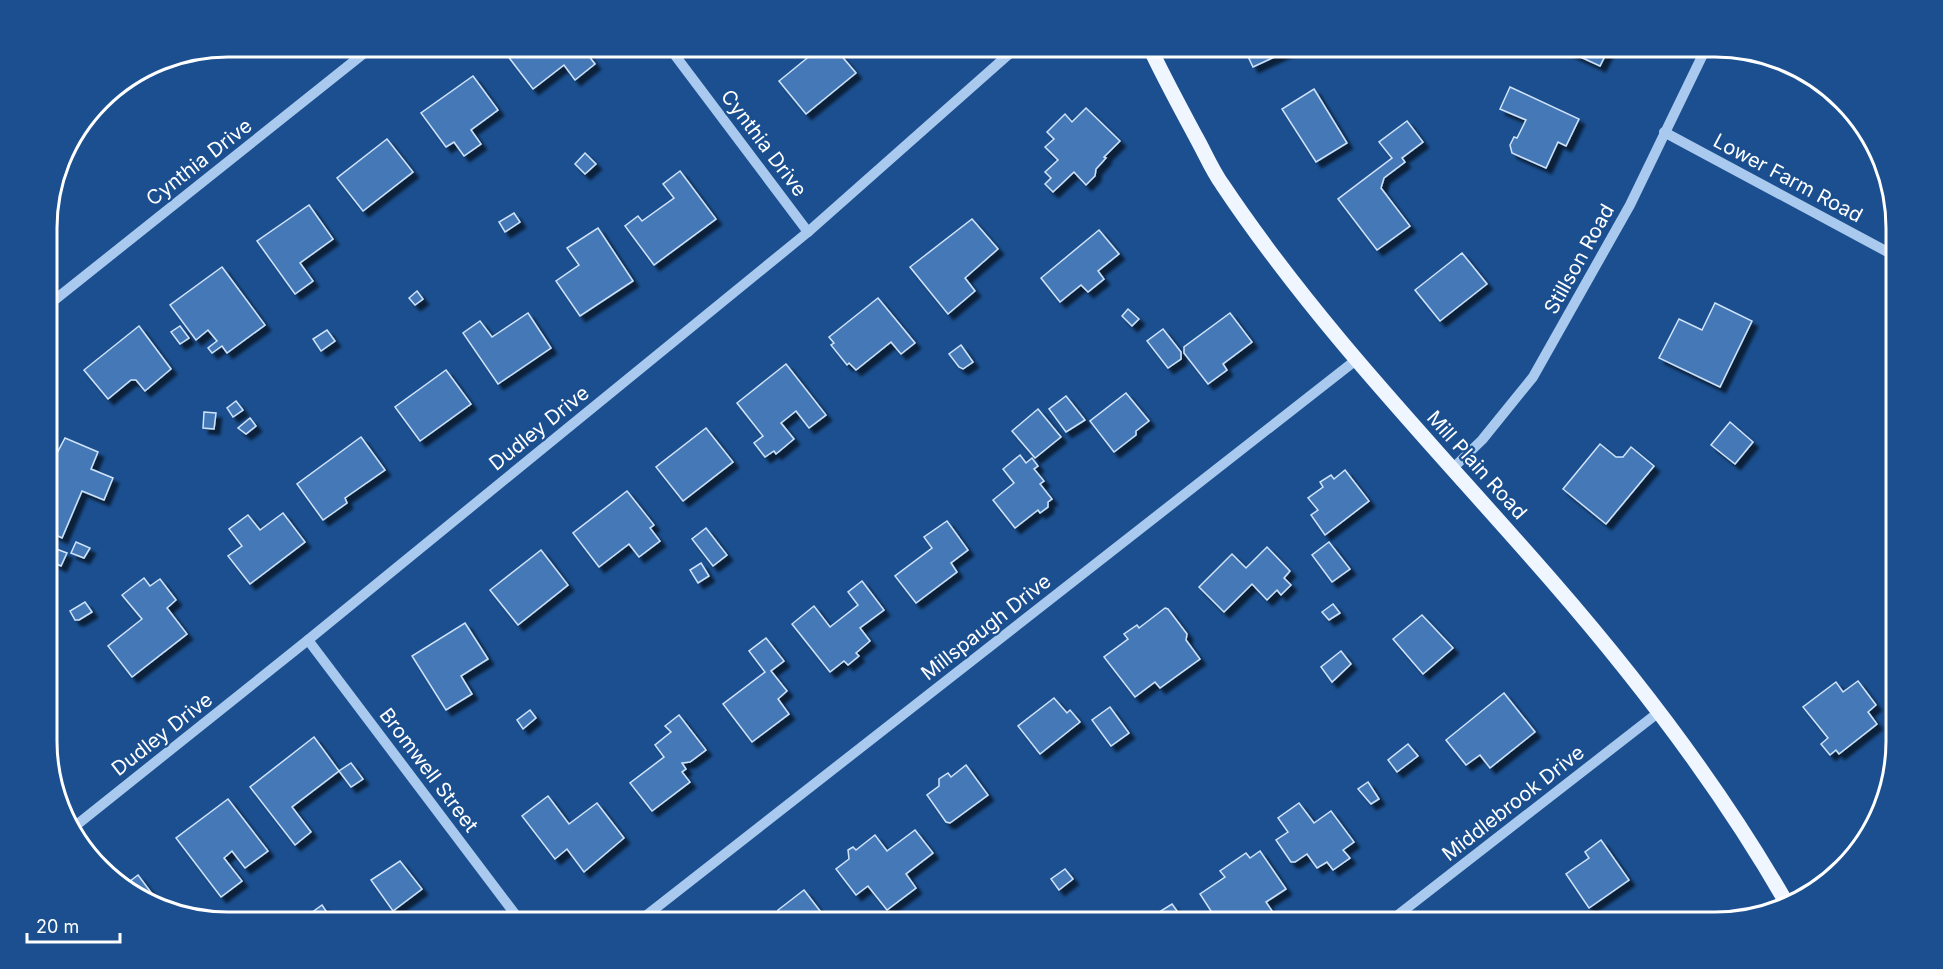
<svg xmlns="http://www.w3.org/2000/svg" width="1943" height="969" font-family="Inter,sans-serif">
  <defs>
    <filter id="shadow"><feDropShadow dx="5.5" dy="5.5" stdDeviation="1.5" flood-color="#0009"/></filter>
  </defs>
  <rect width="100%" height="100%" fill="#1b4f8f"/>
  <!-- building -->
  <g fill="#4478b7" stroke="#cfe3fa" stroke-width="1.5" filter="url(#shadow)">
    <path d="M 518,46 L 581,46 L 595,64 L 575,80 L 564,65 L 533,89 L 507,55 Z"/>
    <path d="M 822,46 L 833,46 L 856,73 L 806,114 L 779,81 Z"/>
    <path d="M 1243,46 L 1288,46 L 1289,50 L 1253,67 Z"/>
    <path d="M 1567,46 L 1610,46 L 1600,66 L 1565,50 Z"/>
    <path d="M 473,76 L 498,110 L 471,130 L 481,144 L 464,156 L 454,142 L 446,147 L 421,113 Z"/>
    <path d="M 1510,87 L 1579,119 L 1566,146 L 1558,142 L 1546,168 L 1512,153 L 1510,145 L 1514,137 L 1517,138 L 1526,120 L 1500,109 Z"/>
    <path d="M 1314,89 L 1347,143 L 1316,162 L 1282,109 Z"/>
    <path d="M 1086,108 L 1120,141 L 1104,157 L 1106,158 L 1096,169 L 1095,176 L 1086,185 L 1074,172 L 1053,192 L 1045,184 L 1051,178 L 1045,172 L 1058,160 L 1045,147 L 1054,139 L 1047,132 L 1065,114 L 1072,122 Z"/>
    <path d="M 1407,121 L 1423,142 L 1402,158 L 1405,162 L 1384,178 L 1381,188 L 1410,226 L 1377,250 L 1338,199 L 1392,158 L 1379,142 Z"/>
    <path d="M 387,139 L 413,172 L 363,211 L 337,178 Z"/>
    <path d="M 585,153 L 596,164 L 585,174 L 575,164 Z"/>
    <path d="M 680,171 L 716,219 L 654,265 L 625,226 L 638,216 L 642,221 L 674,198 L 663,184 Z"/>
    <path d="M 309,205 L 333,239 L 300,263 L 313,281 L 295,294 L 257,241 Z"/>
    <path d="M 514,213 L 520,222 L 505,232 L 499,222 Z"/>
    <path d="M 972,219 L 998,249 L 965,278 L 975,291 L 948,314 L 910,267 Z"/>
    <path d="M 598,228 L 633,281 L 580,316 L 556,281 L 579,265 L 567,248 Z"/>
    <path d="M 1099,230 L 1119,254 L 1098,271 L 1104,279 L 1088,292 L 1081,285 L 1060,302 L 1041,278 Z"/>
    <path d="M 1462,253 L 1487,284 L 1440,321 L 1415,290 Z"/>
    <path d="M 222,267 L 265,325 L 227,353 L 222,346 L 212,353 L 208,348 L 217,341 L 208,330 L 196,340 L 170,305 Z"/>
    <path d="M 417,291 L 423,299 L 415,305 L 409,298 Z"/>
    <path d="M 878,298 L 915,343 L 901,354 L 891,342 L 856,370 L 849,363 L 847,365 L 831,345 L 834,343 L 829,337 Z"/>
    <path d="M 1715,303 L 1752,321 L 1720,387 L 1659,358 L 1679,319 L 1702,330 Z"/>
    <path d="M 1128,309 L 1139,319 L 1132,326 L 1122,316 Z"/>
    <path d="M 528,313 L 551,348 L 498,384 L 463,333 L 480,321 L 492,337 Z"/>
    <path d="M 1230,313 L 1252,342 L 1223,364 L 1227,370 L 1208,384 L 1184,353 L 1184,347 Z"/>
    <path d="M 139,326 L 171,369 L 145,391 L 136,380 L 131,380 L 108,399 L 84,370 Z"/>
    <path d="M 180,326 L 189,338 L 180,344 L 171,332 Z"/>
    <path d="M 1163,329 L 1181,352 L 1181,359 L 1168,368 L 1147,341 Z"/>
    <path d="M 327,330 L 335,341 L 321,351 L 313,339 Z"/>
    <path d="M 961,345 L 973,362 L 963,369 L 959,367 L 949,354 Z"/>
    <path d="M 786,364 L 826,415 L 809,428 L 796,411 L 781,423 L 794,439 L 776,454 L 774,451 L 765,457 L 754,443 L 763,436 L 737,403 Z"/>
    <path d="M 446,370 L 471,404 L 420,441 L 395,407 Z"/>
    <path d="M 1126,393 L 1149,421 L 1136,431 L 1136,435 L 1114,452 L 1090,421 Z"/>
    <path d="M 1066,396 L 1085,420 L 1066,432 L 1049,409 Z"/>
    <path d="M 236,401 L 243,410 L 233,417 L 227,408 Z"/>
    <path d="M 1038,409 L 1061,437 L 1035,458 L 1012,431 Z"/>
    <path d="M 204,412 L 216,413 L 214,429 L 203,428 Z"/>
    <path d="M 250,418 L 256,426 L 246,434 L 238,428 Z"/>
    <path d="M 1730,422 L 1753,442 L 1735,464 L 1711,445 Z"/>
    <path d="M 706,428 L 733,462 L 683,501 L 656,467 Z"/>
    <path d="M 361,437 L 385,470 L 345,498 L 347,503 L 323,520 L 297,484 Z"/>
    <path d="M 65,438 L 98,452 L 91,469 L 113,478 L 104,500 L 82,491 L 62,538 L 48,531 L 47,472 Z"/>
    <path d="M 1600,444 L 1616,457 L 1623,457 L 1631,447 L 1654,466 L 1606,524 L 1563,489 Z"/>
    <path d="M 1020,455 L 1026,463 L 1032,458 L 1038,466 L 1034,469 L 1044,481 L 1040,484 L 1052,499 L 1048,502 L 1048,507 L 1040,513 L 1038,510 L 1015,528 L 993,500 L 1014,483 L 1003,469 Z"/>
    <path d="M 1345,470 L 1369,501 L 1325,535 L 1311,515 L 1318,510 L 1308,498 L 1323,487 L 1320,482 L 1331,475 L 1334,479 Z"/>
    <path d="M 627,491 L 654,525 L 650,528 L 660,541 L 639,557 L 629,544 L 599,567 L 573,533 Z"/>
    <path d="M 283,513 L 305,542 L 250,584 L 228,556 L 242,546 L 229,529 L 248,515 L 260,530 Z"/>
    <path d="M 947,521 L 968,550 L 951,563 L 957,572 L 916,603 L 895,576 L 932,548 L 924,537 Z"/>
    <path d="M 706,528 L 727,555 L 713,566 L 692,539 Z"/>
    <path d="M 76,542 L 90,548 L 84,558 L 71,553 Z"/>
    <path d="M 1329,542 L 1350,569 L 1332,582 L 1312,555 Z"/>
    <path d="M 51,547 L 67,553 L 61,566 L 48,560 Z"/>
    <path d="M 1267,547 L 1290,571 L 1284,578 L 1291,585 L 1281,595 L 1277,590 L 1267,600 L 1252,584 L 1224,612 L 1199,587 L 1232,554 L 1246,568 Z"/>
    <path d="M 541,550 L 568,585 L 518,625 L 490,590 Z"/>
    <path d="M 701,563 L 709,576 L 698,583 L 690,570 Z"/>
    <path d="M 144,578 L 150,586 L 160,579 L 176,600 L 167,608 L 187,634 L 132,677 L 108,646 L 142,619 L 122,595 Z"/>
    <path d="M 862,581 L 884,610 L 860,628 L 870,641 L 856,653 L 859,656 L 848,665 L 844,661 L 830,672 L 792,624 L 814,606 L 830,627 L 858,605 L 848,592 Z"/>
    <path d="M 85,602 L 92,612 L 79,620 L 75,620 L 70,611 Z"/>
    <path d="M 1333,604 L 1340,613 L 1329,620 L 1322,612 Z"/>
    <path d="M 1165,608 L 1168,609 L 1187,634 L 1186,640 L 1200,659 L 1160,688 L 1155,682 L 1135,697 L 1104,657 L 1128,639 L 1124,634 L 1137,625 L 1139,628 Z"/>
    <path d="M 1422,615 L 1453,648 L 1423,674 L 1393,639 Z"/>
    <path d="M 465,623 L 488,659 L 461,676 L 472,694 L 446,710 L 412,656 Z"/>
    <path d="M 766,638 L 784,661 L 771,671 L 787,691 L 778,699 L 789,714 L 752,742 L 723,704 L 765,672 L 749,651 Z"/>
    <path d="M 1341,651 L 1351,664 L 1332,682 L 1321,667 Z"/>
    <path d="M 1858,681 L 1876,705 L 1868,712 L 1877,724 L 1839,754 L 1836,750 L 1830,755 L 1821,744 L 1828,738 L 1803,707 L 1836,682 L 1843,692 Z"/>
    <path d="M 1504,693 L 1535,732 L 1490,768 L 1480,755 L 1466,765 L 1446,740 Z"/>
    <path d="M 1054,698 L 1067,713 L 1070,710 L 1080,722 L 1040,754 L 1018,726 Z"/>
    <path d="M 1110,707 L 1129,733 L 1111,746 L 1092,720 Z"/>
    <path d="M 530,710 L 536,718 L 523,729 L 517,720 Z"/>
    <path d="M 679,715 L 706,750 L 690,762 L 682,763 L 686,769 L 682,772 L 690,782 L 652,811 L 630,783 L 664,757 L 655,745 L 671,732 L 665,726 Z"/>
    <path d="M 314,737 L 339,771 L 292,807 L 311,832 L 295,845 L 250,787 Z"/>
    <path d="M 1408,744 L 1418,756 L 1397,772 L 1388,760 Z"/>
    <path d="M 351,763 L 363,779 L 351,787 L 339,771 Z"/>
    <path d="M 966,765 L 988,795 L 950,823 L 946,822 L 927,795 L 939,786 L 939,779 L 948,773 L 951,777 Z"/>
    <path d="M 1368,782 L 1379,799 L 1371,804 L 1358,789 Z"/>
    <path d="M 548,796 L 569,824 L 597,803 L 624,838 L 584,872 L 567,849 L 555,859 L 522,816 Z"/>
    <path d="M 228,799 L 268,851 L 245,868 L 232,851 L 224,858 L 242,881 L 221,897 L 176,838 Z"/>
    <path d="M 1299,803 L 1314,823 L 1331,811 L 1354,842 L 1343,850 L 1350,858 L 1333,870 L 1327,862 L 1317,868 L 1307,854 L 1295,862 L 1291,862 L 1276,840 L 1288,832 L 1278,818 Z"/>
    <path d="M 915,830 L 933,853 L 906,874 L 916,888 L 887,910 L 868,886 L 856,895 L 836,869 L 849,859 L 848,850 L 853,847 L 856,850 L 875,835 L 887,851 Z"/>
    <path d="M 1601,840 L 1629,880 L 1589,908 L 1566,874 L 1589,858 L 1585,852 Z"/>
    <path d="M 1260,851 L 1286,889 L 1266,902 L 1276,917 L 1267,922 L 1218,922 L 1200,894 L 1225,877 L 1220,871 L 1246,853 L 1250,858 Z"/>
    <path d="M 400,861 L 422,889 L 393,911 L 371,880 Z"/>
    <path d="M 1065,869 L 1073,879 L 1059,890 L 1051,879 Z"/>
    <path d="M 138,875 L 162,907 L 148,904 L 125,885 Z"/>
    <path d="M 804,890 L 827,920 L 824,922 L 769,922 L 778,916 L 778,910 Z"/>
    <path d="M 1172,904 L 1185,922 L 1158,922 L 1161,921 L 1156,914 Z"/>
    <path d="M 322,905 L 330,917 L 323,922 L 312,922 L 307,916 Z"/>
  </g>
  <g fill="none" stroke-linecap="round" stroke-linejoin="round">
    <!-- minor -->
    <g stroke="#a9c9ee" stroke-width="10">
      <path d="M 668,46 L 808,232"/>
      <path d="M 1664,132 L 1895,256"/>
      <path d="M 47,306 L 373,46"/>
      <path d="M 1452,469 L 1482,440 L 1533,377 L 1630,205 L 1707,46"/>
      <path d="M 308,640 L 521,922"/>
      <path d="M 74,827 L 308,640 L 808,232 L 1018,46"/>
      <path d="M 638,922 L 1356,360"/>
      <path d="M 1389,922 L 1659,712"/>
    </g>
    <!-- major -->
    <path stroke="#f0f6ff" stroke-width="15" d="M 1149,46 C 1164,78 1180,107 1196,137 C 1205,153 1212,170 1222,184 C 1318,328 1439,451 1552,581 C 1639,681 1720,787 1786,902"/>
  </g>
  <g text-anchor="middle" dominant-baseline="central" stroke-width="4.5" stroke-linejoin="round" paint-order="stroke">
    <!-- street labels -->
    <g font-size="20" fill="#fff" stroke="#1b4f8f">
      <text transform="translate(764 143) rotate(53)">Cynthia Drive</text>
      <text transform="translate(199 162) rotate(-38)">Cynthia Drive</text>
      <text transform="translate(1788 178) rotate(28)">Lower Farm Road</text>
      <text transform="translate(1579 259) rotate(-61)">Stillson Road</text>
      <text transform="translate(539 428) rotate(-39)">Dudley Drive</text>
      <text transform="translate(1477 465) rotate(48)">Mill Plain Road</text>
      <text transform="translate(986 627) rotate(-38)">Millspaugh Drive</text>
      <text transform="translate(162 734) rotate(-38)">Dudley Drive</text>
      <text transform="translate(429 770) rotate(53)">Bromwell Street</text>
      <text transform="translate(1513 803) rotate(-38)">Middlebrook Drive</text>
    </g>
  </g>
  <!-- crop -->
  <path d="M0 0H1943V969H0ZM228 57H1715A171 171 0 0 1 1886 228V741A171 171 0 0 1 1715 912H228A171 171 0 0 1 57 741V228A171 171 0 0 1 228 57Z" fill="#1b4f8f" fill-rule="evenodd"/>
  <path fill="none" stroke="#fff" stroke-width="3" d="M228 57H1715A171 171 0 0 1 1886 228V741A171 171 0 0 1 1715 912H228A171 171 0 0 1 57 741V228A171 171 0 0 1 228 57Z"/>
  <!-- scale -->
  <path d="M27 933v9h93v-9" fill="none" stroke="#ffffff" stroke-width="3"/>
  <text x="36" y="933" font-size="18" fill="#ffffff" stroke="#1b4f8f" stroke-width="4.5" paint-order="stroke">20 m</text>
</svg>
